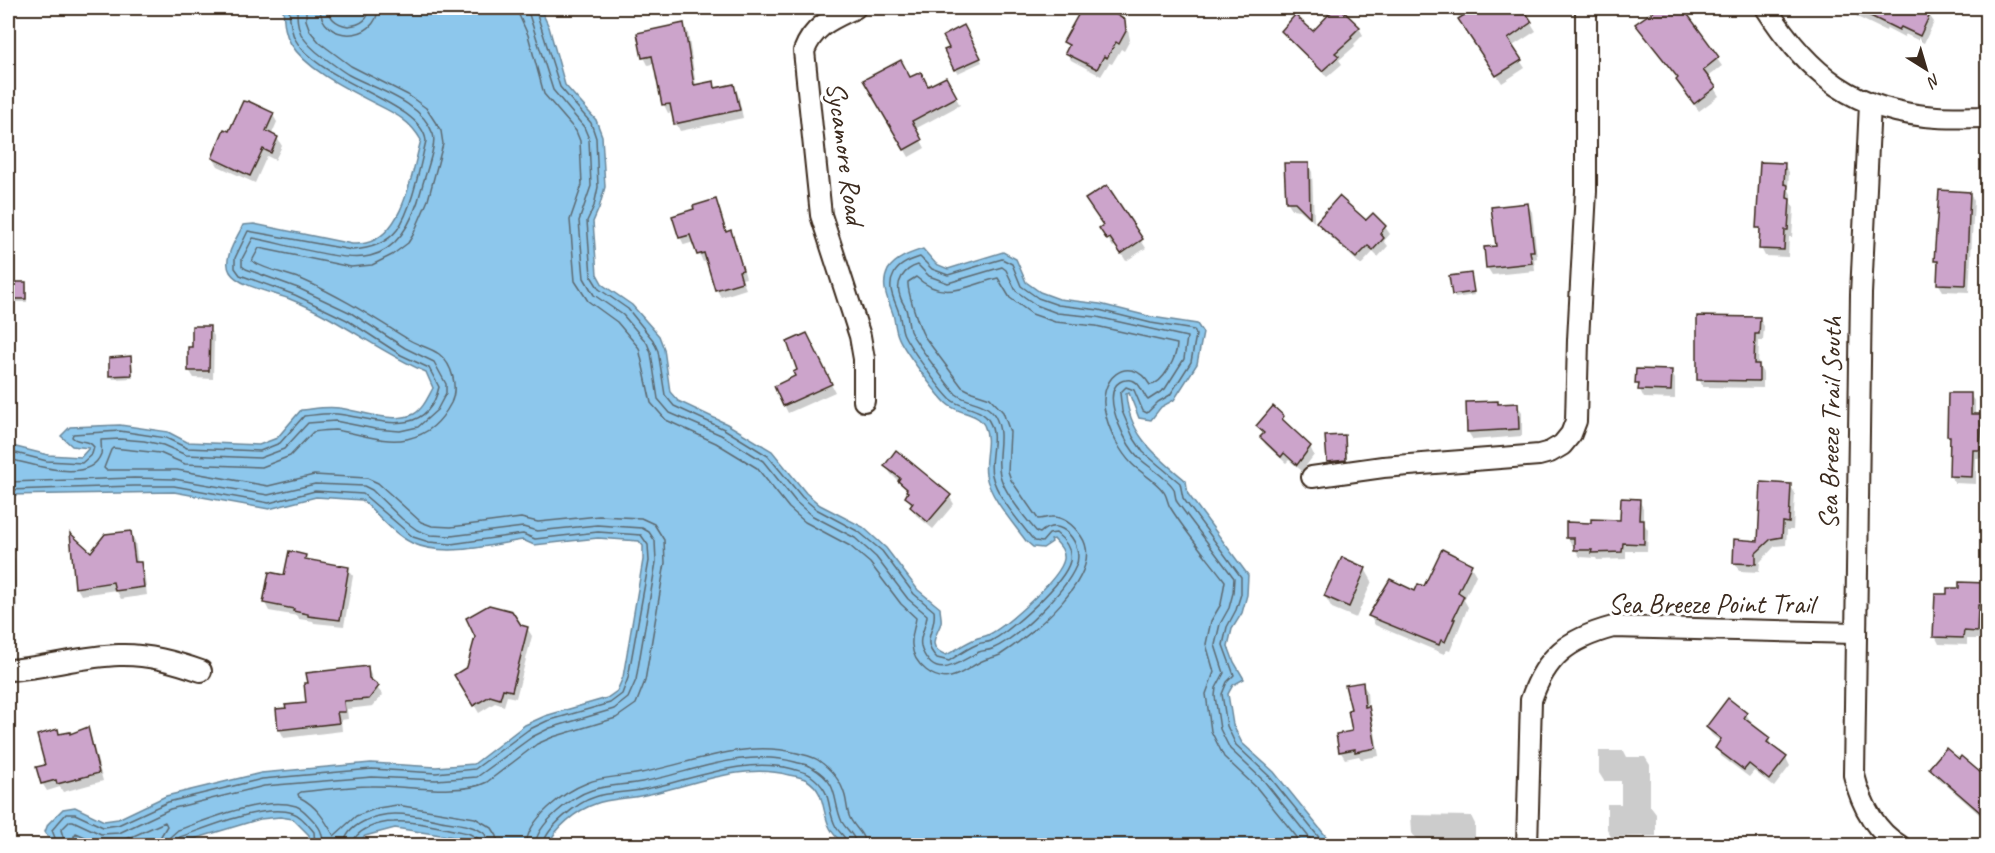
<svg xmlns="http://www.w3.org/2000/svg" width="1995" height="853" font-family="Caveat,sans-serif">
  <rect width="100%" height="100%" fill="#fff"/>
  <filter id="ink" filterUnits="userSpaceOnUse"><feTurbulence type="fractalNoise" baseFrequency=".0167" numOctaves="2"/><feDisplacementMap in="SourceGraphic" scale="12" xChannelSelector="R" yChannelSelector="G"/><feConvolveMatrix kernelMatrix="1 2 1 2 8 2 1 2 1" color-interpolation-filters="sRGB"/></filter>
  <g filter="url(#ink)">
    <!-- water -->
    <path fill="#8dc7ec" stroke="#6c889a" stroke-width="1.5" d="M 283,8 L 337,8 L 348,12 L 362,8 L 540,8 L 549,27 L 565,85 L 596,120 L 602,136 L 605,187 L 599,208 L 593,222 L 597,274 L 603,285 L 632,305 L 659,336 L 664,349 L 670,392 L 678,401 L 727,424 L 772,451 L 806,493 L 820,505 L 863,527 L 886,548 L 918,590 L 940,608 C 940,613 942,619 941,623 C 936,637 926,647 946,655 C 956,650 965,643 975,639 C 979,637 984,637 988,635 C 1006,626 1061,578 1064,559 C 1065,550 1059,545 1054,539 L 1051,540 L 1052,542 L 1043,548 L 1033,547 L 1026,541 C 1013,523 989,496 986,475 C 983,458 992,441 984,425 C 977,412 957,414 946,403 C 936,393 902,348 898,336 C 895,329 895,321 893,314 C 888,299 880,286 888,270 C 895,258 911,253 923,249 L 936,264 L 948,269 L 1003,252 L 1016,259 L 1026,282 L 1040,292 L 1059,299 L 1100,304 L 1152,317 L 1197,324 L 1203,333 L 1197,364 L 1174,400 L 1161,407 L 1151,420 L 1139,418 L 1129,393 L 1126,394 C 1129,436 1156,455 1186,481 L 1188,494 L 1248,575 L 1247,595 L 1242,613 L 1232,629 L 1228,646 L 1234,662 L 1244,679 L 1233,685 L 1228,694 L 1233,725 L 1242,743 L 1274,772 L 1333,845 L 845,845 C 840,841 833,834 830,828 C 821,810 826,792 807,780 C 802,777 795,776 789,775 C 742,762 691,786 645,795 C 629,799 610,798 595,804 C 577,810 555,828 548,845 L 480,845 L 467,839 L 395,828 L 365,836 L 356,845 L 309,845 L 309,835 L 293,819 L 280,817 L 260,819 L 174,845 L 54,845 L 45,832 L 48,824 L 63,809 L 75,807 L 104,821 L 118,819 L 166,796 L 261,773 L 371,763 L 436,767 L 474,764 L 525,725 L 545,716 L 607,698 L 617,691 L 623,677 L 643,560 L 643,546 L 639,541 L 598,538 L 534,545 L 523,540 C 489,545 445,558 412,543 C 393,534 378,514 362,500 L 316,497 L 269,509 L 174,492 L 8,495 L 8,445 L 48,455 L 81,457 L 89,448 L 72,446 L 61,436 L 70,427 L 120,425 L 168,432 L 187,442 L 259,445 L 277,438 L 301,410 C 313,409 327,406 339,408 C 360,411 393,424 414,414 C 423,409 428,397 433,388 L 426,372 C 379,352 340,319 292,300 C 276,293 239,287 230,272 C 222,259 237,238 243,225 L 254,224 L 352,244 C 357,244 362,244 366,243 C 404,234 412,172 421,140 C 410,120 394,113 374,103 C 347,89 307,70 291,44 C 284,33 284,20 283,8 Z"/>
    <!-- shadow -->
    <g fill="#0003">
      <path d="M 396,8 L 413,8 L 400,13 Z"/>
      <path d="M 1079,8 L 1115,8 L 1118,13 L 1116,16 L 1123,21 L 1128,30 L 1130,40 L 1124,51 L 1121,49 L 1112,64 L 1109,63 L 1101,76 L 1071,60 L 1067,53 L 1069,49 L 1065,42 L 1082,12 Z"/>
      <path d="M 1337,8 L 1359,28 L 1363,35 L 1354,44 L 1355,46 L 1339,60 L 1342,64 L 1327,77 L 1287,38 L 1283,31 L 1313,33 Z"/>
      <path d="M 1478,8 L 1521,8 L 1536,31 L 1511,47 L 1525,68 L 1502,83 L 1460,19 Z"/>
      <path d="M 1660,8 L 1681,8 L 1722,66 L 1707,77 L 1719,96 L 1699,111 L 1682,88 L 1677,80 L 1679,79 L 1637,25 Z"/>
      <path d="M 1853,8 L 1915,8 L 1929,15 L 1934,22 L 1924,43 L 1905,34 L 1904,37 L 1887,28 L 1886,31 L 1857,17 Z"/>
      <path d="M 684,25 L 688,33 L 696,86 L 713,82 L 717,89 L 734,86 L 738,94 L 743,118 L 680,131 L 676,123 L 673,112 L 668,113 L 664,105 L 655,63 L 648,65 L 644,57 Z"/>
      <path d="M 964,27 L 982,62 L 958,73 L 946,51 L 951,48 Z"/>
      <path d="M 910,79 L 928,88 L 945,79 L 960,105 L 915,129 L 925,148 L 909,157 L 865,81 Z"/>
      <path d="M 273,115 L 277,122 L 271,136 L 277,138 L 282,146 L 275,160 L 267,156 L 255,183 L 218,166 L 213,158 L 230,133 Z"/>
      <path d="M 1308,164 L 1312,172 L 1314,222 L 1300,210 L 1292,209 L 1287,201 Z"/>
      <path d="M 1784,165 L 1789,172 L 1788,188 L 1791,194 L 1791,203 L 1794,208 L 1792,237 L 1789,237 L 1788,257 L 1765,256 L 1761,248 L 1761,234 L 1758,227 Z"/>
      <path d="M 1106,187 L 1146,248 L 1126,261 L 1116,245 L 1113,247 L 1106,236 Z"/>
      <path d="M 1970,193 L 1974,201 L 1969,292 L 1943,291 L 1938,283 L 1939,267 L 1935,261 Z"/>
      <path d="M 715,201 L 720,209 L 727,233 L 730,232 L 735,240 L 746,278 L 742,279 L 746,289 L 721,297 L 716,289 L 707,261 L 703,262 L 694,242 L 684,245 L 680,237 Z"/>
      <path d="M 1527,204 L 1532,212 L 1537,258 L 1534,259 L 1535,271 L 1492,275 L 1487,267 L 1497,248 Z"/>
      <path d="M 1318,222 L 1366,223 L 1385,227 L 1390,234 L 1384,241 L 1388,246 L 1378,257 L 1373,252 L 1361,265 L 1323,230 Z"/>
      <path d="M 1470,274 L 1474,295 L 1455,298 L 1453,294 Z"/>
      <path d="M 25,283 L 27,287 L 27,302 L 8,302 L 8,284 Z"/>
      <path d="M 1759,318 L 1764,326 L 1763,341 L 1759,341 L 1758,365 L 1763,373 L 1763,388 L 1703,387 L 1699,379 Z"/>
      <path d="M 209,328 L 214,336 L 213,379 L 194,378 L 189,370 Z"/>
      <path d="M 810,343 L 835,392 L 788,413 L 784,405 Z"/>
      <path d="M 130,358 L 132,361 L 133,378 L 113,379 L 111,375 Z"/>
      <path d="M 1671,371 L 1675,379 L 1675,399 L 1644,398 L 1637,384 Z"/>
      <path d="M 1970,395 L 1975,402 L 1975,416 L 1981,416 L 1986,424 L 1983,458 L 1976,458 L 1976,484 L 1955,483 L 1950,476 L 1951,440 L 1948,435 Z"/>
      <path d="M 1467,404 L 1517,405 L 1522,412 L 1522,436 L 1473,440 L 1468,432 Z"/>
      <path d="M 1273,408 L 1310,447 L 1314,455 L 1302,471 L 1289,460 L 1286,463 L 1266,445 L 1261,438 L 1264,435 L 1258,426 Z"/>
      <path d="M 1344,436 L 1346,439 L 1347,463 L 1330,465 L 1328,461 Z"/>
      <path d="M 886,466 L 949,496 L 954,504 L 933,529 L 916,515 L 907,497 L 910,493 L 891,474 Z"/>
      <path d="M 1790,485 L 1795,493 L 1793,530 L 1787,530 L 1786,545 L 1775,546 L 1760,562 L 1759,572 L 1739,571 L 1735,563 L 1759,542 Z"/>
      <path d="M 1639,500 L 1643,508 L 1643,522 L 1648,530 L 1647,551 L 1626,551 L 1626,559 L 1597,560 L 1596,558 L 1580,557 L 1575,549 L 1575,545 L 1572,545 L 1567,537 L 1593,524 L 1622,522 Z"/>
      <path d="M 130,533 L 135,541 L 138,564 L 140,564 L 144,571 L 147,595 L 121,599 L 116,590 L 81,595 L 77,588 L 91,555 Z"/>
      <path d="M 8,551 L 11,551 L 15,559 L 17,610 L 9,610 L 9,614 Z"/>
      <path d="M 305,556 L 308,561 L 348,568 L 353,576 L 344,626 L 314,623 L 313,621 L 299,619 L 298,616 L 269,611 L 265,603 Z"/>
      <path d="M 1470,565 L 1476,575 L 1464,600 L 1468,607 L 1450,651 L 1447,650 L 1444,654 L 1375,625 L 1370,616 Z"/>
      <path d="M 1365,569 L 1372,581 L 1356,618 L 1332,608 L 1325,596 Z"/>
      <path d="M 1985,585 L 1988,589 L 1988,613 L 1981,613 L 1981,639 L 1967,639 L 1967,645 L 1939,644 L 1935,636 Z"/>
      <path d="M 520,627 L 527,628 L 532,636 L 516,698 L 507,696 L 504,706 L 495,703 L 479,713 L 456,675 L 469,668 Z"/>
      <path d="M 367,668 L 371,675 L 372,682 L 383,695 L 373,706 L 347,709 L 348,719 L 341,720 L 342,731 L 284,738 L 280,730 L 308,704 Z"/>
      <path d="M 1362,684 L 1367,691 L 1368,708 L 1372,715 L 1379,756 L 1361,759 L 1359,756 L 1345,759 L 1340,751 L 1353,732 L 1353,710 Z"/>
      <path d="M 1746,714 L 1751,722 L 1749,724 L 1769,739 L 1772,748 L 1786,758 L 1790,766 L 1774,787 L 1754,771 L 1749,777 L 1721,756 L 1716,748 L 1721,742 L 1712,735 L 1707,728 Z"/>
      <path d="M 87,729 L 91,737 L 103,781 L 63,792 L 60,787 L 47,791 L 42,783 L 57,731 L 60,736 L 70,735 Z"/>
      <path d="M 1599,751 L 1624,751 L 1627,757 L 1645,757 L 1650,765 L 1650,806 L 1656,814 L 1656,836 L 1611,837 L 1607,829 L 1607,804 L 1621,804 L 1621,781 L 1604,781 L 1599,773 Z"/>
      <path d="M 1930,768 L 1981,775 L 1988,769 L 1988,822 L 1935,775 Z"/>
      <path d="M 1411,815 L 1471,816 L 1475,824 L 1475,844 L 1473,846 L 1421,846 L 1412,833 Z"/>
    </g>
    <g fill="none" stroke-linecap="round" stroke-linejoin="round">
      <!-- shore -->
      <g stroke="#5c6970" stroke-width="1.5">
        <path d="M 306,8 L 306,20 L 310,31 L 320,43 L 351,66 L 408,95 L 426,108 L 441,131 L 443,144 L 428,200 L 413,235 L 408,243 L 392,255 L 372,265 L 351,267 L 259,248 L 252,261 C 267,271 287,273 303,280 C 340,296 372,317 406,338 C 416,345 429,347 439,354 C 453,365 458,388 451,403 C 441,422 429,434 407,439 C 383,444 359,433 335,430 C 328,430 320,431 313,432 L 290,456 L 262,467 L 185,464 L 160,453 L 113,448 L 111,450 L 104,468 L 106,470 L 177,470 L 268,486 L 314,475 L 367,478 L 378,483 L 421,522 L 432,526 L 451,527 L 521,518 L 538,522 L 599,516 L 641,518 L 654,524 L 664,540 L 665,563 L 645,681 L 636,704 L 616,718 L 553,737 L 537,744 L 487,782 C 461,796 402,785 371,786 C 348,786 324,790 301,792 L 298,794 L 299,797 C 317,806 325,820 334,836 L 356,816 L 378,808 L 397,805 L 475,818 L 492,828 L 497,836 L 498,846"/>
        <path d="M 320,8 C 321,43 377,43 378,8"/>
        <path d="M 329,8 C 329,19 337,24 348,26 C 360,25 369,20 369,8"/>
        <path d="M 518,8 L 519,15 L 528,35 L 544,94 L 576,131 L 580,141 L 582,185 L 570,220 L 575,281 L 588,301 L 617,322 L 639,348 L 651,403 L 666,420 L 716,443 L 757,468 L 789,508 L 805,522 L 850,546 L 870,563 L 901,604 L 916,618 C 915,626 911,636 912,645 C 913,664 935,683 954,676 C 964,673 973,665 982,661 C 988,658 994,658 1000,655 C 1028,637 1108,575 1081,536 C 1074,526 1064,516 1051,517 C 1047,517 1043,519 1038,519 L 1011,480 L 1008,471 L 1010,432 L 1003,412 L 990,398 L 972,392 L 962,387 L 924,336 C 919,327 907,291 908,282 L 916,277 C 945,303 967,285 998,278 L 1010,298 L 1032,314 L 1055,322 L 1096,326 L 1177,344 C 1177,357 1163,384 1150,385 C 1129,351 1095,379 1106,416 C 1110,432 1120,452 1132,464 C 1141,473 1155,480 1163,491 C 1167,495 1167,502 1170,507 C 1186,533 1207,557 1225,581 L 1221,604 L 1211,621 L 1206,644 L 1214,672 L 1206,694 L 1211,731 L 1224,757 L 1257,788 L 1304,846"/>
        <path d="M 527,8 L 553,90 L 584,127 L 589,139 L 591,186 L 579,221 L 584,278 L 594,295 L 623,315 L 647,343 L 651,353 L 658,399 L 670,413 L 721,435 L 763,461 L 796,502 L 811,515 L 855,538 L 876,557 L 908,599 L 927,615 C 927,626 917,638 922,650 C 936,683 958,662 979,652 C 983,650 988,651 992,649 C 1018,638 1065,592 1076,566 C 1085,545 1060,513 1040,533 L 1037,532 C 1025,518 1004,492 1000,475 C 995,455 1006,436 995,416 C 986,401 969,404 956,394 C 949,387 914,340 910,331 C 908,324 908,316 906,309 C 904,304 901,301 900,296 C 895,282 904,269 918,265 L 929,276 L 948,283 L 1002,267 L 1006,270 L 1016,291 L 1036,305 L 1057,313 L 1097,317 L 1187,337 L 1184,359 L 1165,389 L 1148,400 C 1141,392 1140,378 1126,380 C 1122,380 1117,383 1115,387 C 1105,404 1127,446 1139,458 C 1147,466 1169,479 1174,489 C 1175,493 1175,498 1177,502 L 1234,578 L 1233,593 L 1229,608 L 1220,624 L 1215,645 L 1224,673 L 1216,688 L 1215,696 L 1220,729 L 1230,749 L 1264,781 L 1316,846"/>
        <path d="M 535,8 L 560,87 L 591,123 L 596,138 L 598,187 L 594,206 L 587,221 L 591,276 L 599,289 L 628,309 L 653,340 L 658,351 L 665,395 L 674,406 L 724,429 L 768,456 L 802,497 L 816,509 L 859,532 L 882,551 L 914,594 L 934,611 C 937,630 919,640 937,658 L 949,661 C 958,655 968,648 978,644 C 982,642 987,643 991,641 C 1011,630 1065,583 1070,561 C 1072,550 1065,540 1056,533 L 1049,534 L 1042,542 L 1035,541 L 1031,537 C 1018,520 996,495 992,475 C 988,457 999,438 989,421 C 981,407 962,409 950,399 C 939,388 911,349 904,335 C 901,329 901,320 899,313 C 895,300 886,288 894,274 C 898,265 910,260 920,257 L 932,269 L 948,275 L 1002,259 L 1012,264 L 1021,286 L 1038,298 L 1058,305 L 1099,310 L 1151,323 L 1194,330 L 1196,335 L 1191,362 L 1170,395 L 1158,402 L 1147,413 L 1143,411 L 1134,390 L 1126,387 L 1120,393 L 1122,411 L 1133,437 L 1143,452 L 1180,483 L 1183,498 L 1241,577 L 1241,594 L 1236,610 L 1227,627 L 1223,645 L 1234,675 L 1227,682 L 1222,694 L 1227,726 L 1236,745 L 1269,776 L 1326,846"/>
        <path d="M 8,451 L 47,461 L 82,463 L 92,454 L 94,447 C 88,438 78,444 72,437 L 73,434 L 120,431 L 166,438 L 187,448 L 260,451 L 280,443 L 304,416 C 315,415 326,413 337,414 C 374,418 426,442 439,387 L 429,368 L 401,355 L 347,320 L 295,295 L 240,275 L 235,268 L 235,258 L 248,231 L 352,250 C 368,249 386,244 397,230 C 412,210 420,166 426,141 C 422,102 317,82 295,39 C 290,29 290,19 289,8"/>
        <path d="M 8,459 C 31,463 89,486 101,454 C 102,450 101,444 101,440 L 120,439 L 144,441 L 163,445 L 186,455 L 260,458 L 284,449 L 308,423 L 335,421 L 375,429 L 400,431 L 418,427 L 437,410 L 446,393 L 446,384 L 434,362 L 405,348 L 351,313 L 298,288 L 246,269 L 242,266 L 242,259 L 253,238 C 281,243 345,263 370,256 C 401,249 415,215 422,187 C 425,175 437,145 433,134 C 421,101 377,90 349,75 C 340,70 332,63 323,57 C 315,51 306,43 301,34 C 297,25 297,17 297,8"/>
        <path d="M 8,482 L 134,478 L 174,479 L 268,495 L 315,484 L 364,486 L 372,490 L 402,519 L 417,530 L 430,535 L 451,536 L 523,527 L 537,531 L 597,525 L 642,528 L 649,532 L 655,541 L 656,562 L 636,680 L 628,698 L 614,709 L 550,728 L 532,737 L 477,777 L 436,780 L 372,777 L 264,786 L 170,809 L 119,833 L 101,834 L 73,821 L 70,821 L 61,830 L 66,846"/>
        <path d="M 8,490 L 134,486 L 174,486 L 269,503 L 315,491 L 363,494 L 413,537 L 429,542 L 451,544 L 523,534 L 535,539 L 598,532 L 641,535 L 648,545 L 649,561 L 628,678 L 622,694 L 610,703 L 547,721 L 528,730 L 475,769 L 436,773 L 372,769 L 262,779 L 168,802 L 118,825 L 103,827 L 75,814 L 66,814 L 52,830 L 58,846"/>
        <path d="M 75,846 L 74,836 L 76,833 L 99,843 L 120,842 L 165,822 L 167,826 L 161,836 L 159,846"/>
        <path d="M 168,846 L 170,837 L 178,830 C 210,819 262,796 296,806 C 302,808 306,813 310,817 C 320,827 323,832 323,846"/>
        <path d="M 176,846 L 176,841 L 180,837 C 209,827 264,803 293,813 C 301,815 309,826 314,832 L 315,846"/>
        <path d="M 344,846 C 345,824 377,814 395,814 C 411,814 427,818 441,821 C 456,824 473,824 485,834 L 489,846"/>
        <path d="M 352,846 C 354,829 380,822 394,822 C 416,820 446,829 468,833 L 479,839 L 481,846"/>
        <path d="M 526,846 C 527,819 564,792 587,783 C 603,776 623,777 641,773 C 692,763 744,739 797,753 C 804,755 812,756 818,760 C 831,769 841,781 845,796 C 847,803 847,812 850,818 C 855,829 864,832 865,846"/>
        <path d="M 535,846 C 536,824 573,796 592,790 C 608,785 626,785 642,782 C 693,772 744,748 795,762 C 801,764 808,764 813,768 C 840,784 832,800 842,822 C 847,831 855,834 856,846"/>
        <path d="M 543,846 C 545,828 578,802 595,797 C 610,792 628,793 645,789 C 693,780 743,756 793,769 C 799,771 805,772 810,775 C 835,793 825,807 836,827 C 840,834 847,837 848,846"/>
      </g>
    </g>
    <!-- building -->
    <g fill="#cca4cb" stroke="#3b2a1e" stroke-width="1.5">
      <path d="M 1082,8 L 1106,8 L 1125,20 L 1126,31 L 1119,44 L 1116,42 L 1107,58 L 1104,56 L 1097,69 L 1065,53 L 1069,45 L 1063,42 Z"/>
      <path d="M 1335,8 L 1340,8 L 1360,27 L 1351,36 L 1352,38 L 1335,53 L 1339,56 L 1322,71 L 1281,31 L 1295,15 L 1313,31 Z"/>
      <path d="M 1475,8 L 1523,8 L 1532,22 L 1508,39 L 1522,60 L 1496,76 L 1458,19 Z"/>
      <path d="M 1658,8 L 1683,8 L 1719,57 L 1703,70 L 1716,87 L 1694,104 L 1676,80 L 1678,78 L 1635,24 Z"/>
      <path d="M 1854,8 L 1933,8 L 1920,36 L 1901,27 L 1899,30 Z"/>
      <path d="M 684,23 L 694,85 L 714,81 L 715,88 L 734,84 L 740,110 L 674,124 L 670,104 L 662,105 L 652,56 L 642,58 L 637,33 Z"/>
      <path d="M 964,25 L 981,58 L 954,70 L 944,50 L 949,48 L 943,36 Z"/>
      <path d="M 901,60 L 910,77 L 921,72 L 928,86 L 946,77 L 957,97 L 912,121 L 922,140 L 904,150 L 863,80 Z"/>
      <path d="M 243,101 L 247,102 L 248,101 L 274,113 L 266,131 L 278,137 L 271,153 L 263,149 L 250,176 L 212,158 L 224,129 L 229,131 Z"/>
      <path d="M 1760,162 L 1785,163 L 1784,184 L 1788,185 L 1787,198 L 1790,199 L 1788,230 L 1785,230 L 1784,250 L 1759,249 L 1760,228 L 1756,228 Z"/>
      <path d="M 1284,163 L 1309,163 L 1310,217 L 1295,202 L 1286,202 Z"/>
      <path d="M 1107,185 L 1143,239 L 1121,254 L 1110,238 L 1107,240 L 1099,228 L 1103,225 L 1085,199 Z"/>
      <path d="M 1939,190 L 1970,192 L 1966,285 L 1937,284 L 1938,261 L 1934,261 Z"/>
      <path d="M 1339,196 L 1366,220 L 1373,213 L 1386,226 L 1380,233 L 1384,238 L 1373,250 L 1368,246 L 1356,258 L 1316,222 Z"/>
      <path d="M 716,199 L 726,232 L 731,230 L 743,270 L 739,271 L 742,282 L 715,290 L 704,253 L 697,255 L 690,235 L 679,238 L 672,216 L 694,209 L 693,206 Z"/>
      <path d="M 1528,203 L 1534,251 L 1530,251 L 1532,263 L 1486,268 L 1484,247 L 1496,246 L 1491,207 Z"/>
      <path d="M 1471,273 L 1474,292 L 1452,295 L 1449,276 Z"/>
      <rect x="8" y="282" width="18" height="17"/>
      <path d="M 1697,316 L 1760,317 L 1759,334 L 1755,334 L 1754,364 L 1759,364 L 1759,381 L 1697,380 Z"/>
      <path d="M 192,326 L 210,326 L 209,371 L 188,371 L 188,347 L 192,347 Z"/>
      <path d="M 807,333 L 832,384 L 783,406 L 774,386 L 795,376 L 793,372 L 797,370 L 787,342 Z"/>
      <path d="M 131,356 L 132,375 L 109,376 L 109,358 Z"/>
      <path d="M 1636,369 L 1672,370 L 1671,391 L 1638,390 L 1639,384 L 1635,384 Z"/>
      <path d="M 1948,393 L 1971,393 L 1971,414 L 1982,414 L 1980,450 L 1973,450 L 1972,477 L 1949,476 L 1950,436 L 1947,436 Z"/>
      <path d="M 1498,401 L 1498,404 L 1518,403 L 1519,429 L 1467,432 L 1466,402 Z"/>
      <path d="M 1273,406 L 1284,416 L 1282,419 L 1311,446 L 1297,465 L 1284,453 L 1281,457 L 1260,437 L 1264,433 L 1256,426 Z"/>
      <path d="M 1345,435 L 1346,460 L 1327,462 L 1325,436 Z"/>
      <path d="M 896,450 L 951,495 L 928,522 L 910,507 L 913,503 L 905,497 L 908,492 L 906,491 L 907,489 L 898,481 L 900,478 L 884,466 Z"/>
      <path d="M 1761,482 L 1791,484 L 1789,523 L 1783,522 L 1782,537 L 1771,539 L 1756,553 L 1756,564 L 1733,563 L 1734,539 L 1758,541 Z"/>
      <path d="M 1621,498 L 1640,499 L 1639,520 L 1644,520 L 1644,544 L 1623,543 L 1622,552 L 1591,553 L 1592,550 L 1574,550 L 1574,538 L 1566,538 L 1566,522 L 1591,523 L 1591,519 L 1620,520 Z"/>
      <path d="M 131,531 L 135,562 L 141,562 L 144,587 L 115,591 L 113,582 L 75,588 L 70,533 L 91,552 L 105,534 Z"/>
      <path d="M 1442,549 L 1472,564 L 1458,592 L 1464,596 L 1453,619 L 1455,619 L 1445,642 L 1441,640 L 1439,645 L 1368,616 L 1390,579 L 1415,591 L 1418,584 L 1424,586 Z"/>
      <path d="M 289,551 L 306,555 L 305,559 L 349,567 L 340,620 L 308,616 L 308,614 L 293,611 L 294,609 L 263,603 L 269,572 L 284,575 Z"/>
      <path d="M 1342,557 L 1366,568 L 1349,607 L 1324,596 Z"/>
      <path d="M 1959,582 L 1986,583 L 1984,605 L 1978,605 L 1977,632 L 1964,631 L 1963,638 L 1933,637 L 1935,594 L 1947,594 L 1947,588 L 1959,588 Z"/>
      <path d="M 489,605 L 512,611 L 521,625 L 528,627 L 512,691 L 503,689 L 500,699 L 490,696 L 473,706 L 454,675 L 467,667 L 475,637 L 466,618 Z"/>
      <path d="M 368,666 L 369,678 L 379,686 L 369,699 L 344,701 L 345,712 L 337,712 L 339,723 L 278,730 L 276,709 L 286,708 L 285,705 L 306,703 L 304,683 L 308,683 L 306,673 Z"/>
      <path d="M 1363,682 L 1365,707 L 1369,706 L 1376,748 L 1355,752 L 1355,749 L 1339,752 L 1336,734 L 1352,731 L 1348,710 L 1351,709 L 1345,685 Z"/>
      <path d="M 1728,698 L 1747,713 L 1744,718 L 1770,738 L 1767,742 L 1787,757 L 1769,780 L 1749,764 L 1744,770 L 1715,748 L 1721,739 L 1706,727 Z"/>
      <path d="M 88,727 L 99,773 L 57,784 L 56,780 L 41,784 L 36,767 L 45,765 L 37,735 L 58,729 L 59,734 L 70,732 L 70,734 Z"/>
      <path d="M 1946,748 L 1959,759 L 1961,756 L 1988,779 L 1988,819 L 1929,768 Z"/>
    </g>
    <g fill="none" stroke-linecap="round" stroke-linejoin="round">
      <defs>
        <g id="minor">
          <path d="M 855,8 C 832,19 814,25 804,51 L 821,215 L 860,336 L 864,359 L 864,401"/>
          <path d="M 1766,8 C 1809,75 1855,112 1937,117 C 1953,118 1971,117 1988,117"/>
          <path d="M 1870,104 L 1861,294 L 1854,775 C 1861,804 1874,830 1900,846"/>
          <path d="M 1312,477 L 1383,467 L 1539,455 L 1550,452 L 1562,445 L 1571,434 L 1576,421 L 1578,340 L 1586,191 L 1586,8"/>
          <path d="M 8,670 C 45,668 82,656 119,655 C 148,654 175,662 201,671"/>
          <path d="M 1527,846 L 1531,700 C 1546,656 1568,639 1613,627 L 1855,633"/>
        </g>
      </defs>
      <!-- minor casing -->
      <use href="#minor" stroke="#3b2a1e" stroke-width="24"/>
      <!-- minor -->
      <use href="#minor" stroke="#fff" stroke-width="20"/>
    </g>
  </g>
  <g text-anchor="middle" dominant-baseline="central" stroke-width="6" stroke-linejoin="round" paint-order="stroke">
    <!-- street labels -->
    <g font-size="28" fill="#3b2a1e" stroke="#fff">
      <text transform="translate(846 153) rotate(82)">Sycamore Road</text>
      <text transform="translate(1830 423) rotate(-89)">Sea Breeze Trail South</text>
      <text x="1711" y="603">Sea Breeze Point Trail</text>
    </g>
  </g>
  <!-- margin -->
  <rect width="1995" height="853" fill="none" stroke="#fff" stroke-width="30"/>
  <rect x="15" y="15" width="1965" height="823" fill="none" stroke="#3b2a1e" stroke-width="2" filter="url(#ink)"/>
  <!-- north arrow -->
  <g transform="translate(1926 69) rotate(143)" stroke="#ffffff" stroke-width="4.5" paint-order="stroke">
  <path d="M0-4.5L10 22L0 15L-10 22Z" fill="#3b2a1e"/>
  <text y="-9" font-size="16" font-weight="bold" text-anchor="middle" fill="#3b2a1e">N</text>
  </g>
</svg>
